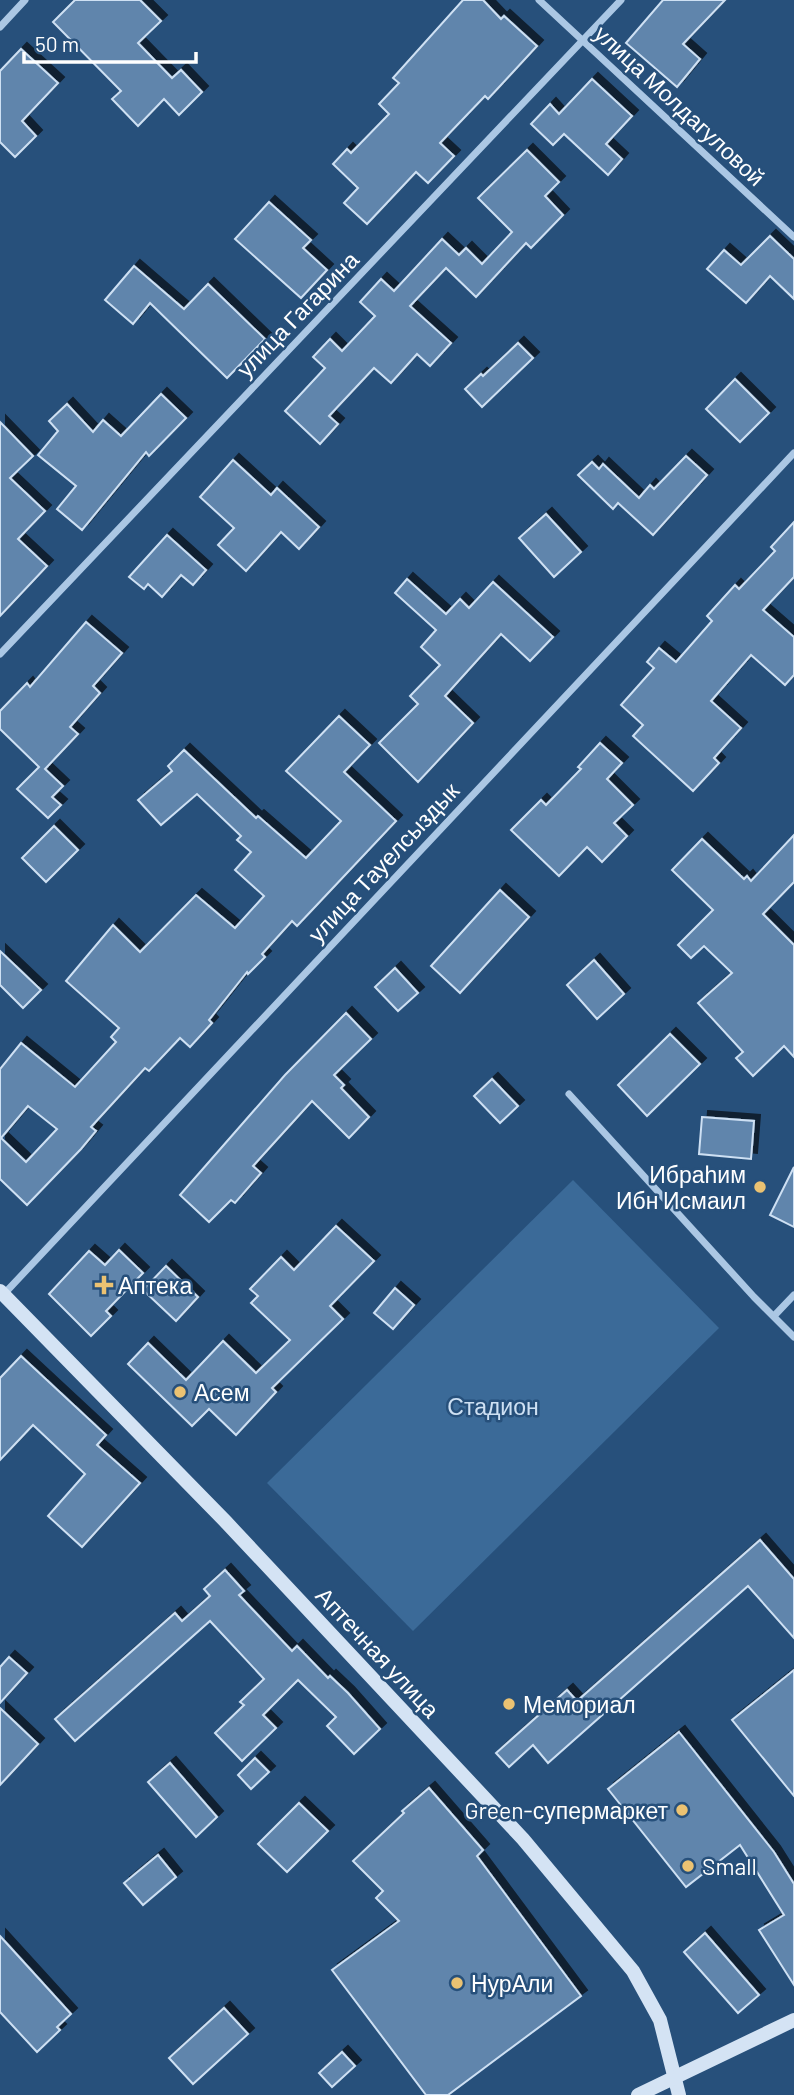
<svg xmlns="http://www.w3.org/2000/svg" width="794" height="2095" font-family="Barlow,sans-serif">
  <defs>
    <filter id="shadow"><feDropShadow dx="6" dy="-6" stdDeviation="0" flood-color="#0009"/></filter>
  </defs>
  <rect width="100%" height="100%" fill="#27507b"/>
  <!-- green -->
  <path fill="#3b6a98" d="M 573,1180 L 719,1328 L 413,1631 L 267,1483 Z"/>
  <!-- building -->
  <g fill="#6085ac" stroke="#cee0f3" stroke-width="2" fill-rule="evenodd" filter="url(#shadow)">
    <path d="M 75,0 L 140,0 L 161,21 L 138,43 L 172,78 L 181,70 L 202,92 L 179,115 L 164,99 L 138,126 L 112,99 L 121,91 L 53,22 Z"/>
    <path d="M 463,0 L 483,0 L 501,19 L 504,16 L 537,46 L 488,99 L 485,96 L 440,143 L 454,156 L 428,183 L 416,172 L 367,224 L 344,203 L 358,188 L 333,164 L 347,149 L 351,153 L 389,114 L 379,104 L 399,83 L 393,78 Z"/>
    <path d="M 663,0 L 725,0 L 683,44 L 700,59 L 677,87 L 626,43 Z"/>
    <path d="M 21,49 L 58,83 L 22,121 L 36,136 L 15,157 L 0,142 L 0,71 Z"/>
    <path d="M 592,79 L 632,116 L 606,144 L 622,159 L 608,175 L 564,134 L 553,145 L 531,124 L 550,104 L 559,114 Z"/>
    <path d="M 527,150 L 559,182 L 545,196 L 563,215 L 531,248 L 526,243 L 476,297 L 446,268 L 410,306 L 451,343 L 430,366 L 417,354 L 391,383 L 374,368 L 329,416 L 338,424 L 320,444 L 285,411 L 325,368 L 313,357 L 330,339 L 342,351 L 375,316 L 360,302 L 381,279 L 394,291 L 442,239 L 459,255 L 466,248 L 482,264 L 512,232 L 478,198 Z"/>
    <path d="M 269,202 L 311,240 L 303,248 L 327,270 L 301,298 L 235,239 Z"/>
    <path d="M 770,236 L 794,259 L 794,299 L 770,276 L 746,303 L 707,269 L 724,250 L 741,265 Z"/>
    <path d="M 134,266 L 184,309 L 208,284 L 265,339 L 227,378 L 150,303 L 133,324 L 105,300 Z"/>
    <path d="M 518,343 L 533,358 L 482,407 L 465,389 L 481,374 L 483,376 Z"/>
    <path d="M 735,379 L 769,413 L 740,442 L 706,409 Z"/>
    <path d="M 161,394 L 186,418 L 149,456 L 146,452 L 82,530 L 57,509 L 76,486 L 38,455 L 58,431 L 49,421 L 67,404 L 93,432 L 103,420 L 121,436 Z"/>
    <path d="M 0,422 L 33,456 L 10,478 L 45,511 L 18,539 L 47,566 L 0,616 Z"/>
    <path d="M 686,456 L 707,475 L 653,535 L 618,503 L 613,509 L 578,475 L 592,462 L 599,469 L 603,464 L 639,498 L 650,485 L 654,489 Z"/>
    <path d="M 233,460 L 271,495 L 277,488 L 319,527 L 299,549 L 281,532 L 246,571 L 218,545 L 234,528 L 200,497 Z"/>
    <path d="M 546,514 L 581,552 L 554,577 L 519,538 Z"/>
    <path d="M 794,522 L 794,577 L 763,610 L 794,637 L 794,675 L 785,685 L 751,655 L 711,701 L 741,728 L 714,758 L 719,763 L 693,791 L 633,736 L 643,725 L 621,705 L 654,668 L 647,662 L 659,648 L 676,662 L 712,621 L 707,616 L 735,585 L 739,589 L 775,551 L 771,547 Z"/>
    <path d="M 167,535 L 206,570 L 193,585 L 181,575 L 162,597 L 148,584 L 144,589 L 129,577 Z"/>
    <path d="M 407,579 L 446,614 L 460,599 L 469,608 L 493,582 L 553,637 L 530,661 L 501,634 L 445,696 L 473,723 L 418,782 L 379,743 L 418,704 L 410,696 L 440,665 L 421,647 L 436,630 L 395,593 Z"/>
    <path d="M 86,622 L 122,653 L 93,686 L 100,693 L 70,727 L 78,734 L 45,769 L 63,786 L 52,797 L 61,805 L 48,818 L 17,789 L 39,767 L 0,729 L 0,711 L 27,683 L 30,687 Z"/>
    <path d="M 339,716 L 370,745 L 344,772 L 396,821 L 297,926 L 292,921 L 262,954 L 265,957 L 248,974 L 247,972 L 209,1020 L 212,1023 L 190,1047 L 180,1038 L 149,1071 L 145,1068 L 91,1127 L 96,1131 L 81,1149 L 27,1205 L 0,1179 L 0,1069 L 21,1043 L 75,1087 L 116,1042 L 111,1037 L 119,1028 L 66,981 L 113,925 L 140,952 L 196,895 L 235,928 L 264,896 L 235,870 L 251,852 L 237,840 L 241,836 L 197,794 L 161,825 L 138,800 L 172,771 L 168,766 L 184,750 L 256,818 L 258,816 L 306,858 L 341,821 L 286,771 ZM 28,1106 L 57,1129 L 26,1162 L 1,1138 Z"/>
    <path d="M 600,743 L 622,763 L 607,779 L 633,805 L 614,823 L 627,836 L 602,862 L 587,847 L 559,876 L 511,830 L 541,800 L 546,805 L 581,769 L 578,767 Z"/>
    <path d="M 54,826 L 78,850 L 46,882 L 22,858 Z"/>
    <path d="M 794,835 L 794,882 L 763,914 L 794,945 L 794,1057 L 784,1046 L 753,1076 L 736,1058 L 743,1052 L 698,1003 L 732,973 L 704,946 L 691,958 L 678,945 L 713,910 L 672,870 L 702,839 L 744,879 L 747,876 L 751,881 Z"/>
    <path d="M 500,890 L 529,917 L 460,993 L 431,966 Z"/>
    <path d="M 0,951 L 41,990 L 23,1008 L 0,985 Z"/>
    <path d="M 594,960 L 624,994 L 597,1019 L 567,985 Z"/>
    <path d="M 395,968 L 418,993 L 398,1011 L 375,987 Z"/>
    <path d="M 346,1013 L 371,1039 L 334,1075 L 344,1085 L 341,1088 L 369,1117 L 349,1138 L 312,1101 L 253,1166 L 261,1173 L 235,1203 L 231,1200 L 209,1222 L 180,1195 L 285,1075 Z"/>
    <path d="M 670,1034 L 700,1064 L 647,1116 L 618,1085 Z"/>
    <path d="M 492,1079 L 518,1106 L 500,1123 L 474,1096 Z"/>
    <path d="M 702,1117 L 754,1121 L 751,1159 L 699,1154 Z"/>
    <path d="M 794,1167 L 794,1227 L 770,1215 Z"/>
    <path d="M 336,1226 L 374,1261 L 330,1306 L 343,1319 L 272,1388 L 276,1392 L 236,1435 L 209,1409 L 192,1426 L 128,1364 L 148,1343 L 186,1380 L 223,1341 L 256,1373 L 290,1340 L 251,1303 L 258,1296 L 250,1289 L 281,1257 L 294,1270 Z"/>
    <path d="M 119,1250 L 143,1273 L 106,1311 L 111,1316 L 91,1336 L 49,1294 L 89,1251 L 105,1265 Z"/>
    <path d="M 166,1266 L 198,1297 L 176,1321 L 143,1290 Z"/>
    <path d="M 395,1288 L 414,1305 L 393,1329 L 374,1313 Z"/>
    <path d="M 21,1356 L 106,1435 L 97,1445 L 140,1483 L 82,1547 L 48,1516 L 85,1474 L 33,1425 L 0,1460 L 0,1378 Z"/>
    <path d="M 760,1540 L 794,1579 L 794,1638 L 748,1586 L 548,1763 L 533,1745 L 509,1767 L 496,1753 L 567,1690 L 577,1701 Z"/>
    <path d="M 225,1570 L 244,1591 L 239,1595 L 292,1651 L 297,1646 L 328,1678 L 330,1676 L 348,1693 L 380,1729 L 354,1754 L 327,1726 L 336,1717 L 298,1680 L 263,1715 L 276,1728 L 242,1761 L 215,1733 L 244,1705 L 240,1702 L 264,1679 L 210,1621 L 75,1741 L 55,1719 L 175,1613 L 182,1621 L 210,1596 L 204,1589 Z"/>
    <path d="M 9,1657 L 27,1673 L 0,1703 L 0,1667 Z"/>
    <path d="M 794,1670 L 794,1796 L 732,1720 Z"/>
    <path d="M 0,1708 L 38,1744 L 0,1785 Z"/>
    <path d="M 679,1732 L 774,1852 L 794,1884 L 794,1985 L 759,1930 L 784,1915 L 740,1845 L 686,1887 L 608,1789 Z"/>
    <path d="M 255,1758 L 269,1772 L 251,1789 L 238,1775 Z"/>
    <path d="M 170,1763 L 217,1817 L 196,1837 L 148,1782 Z"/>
    <path d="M 429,1788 L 483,1850 L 477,1856 L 581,1996 L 448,2095 L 426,2095 L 332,1970 L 399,1921 L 376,1898 L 383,1891 L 353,1861 L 404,1813 L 402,1811 Z"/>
    <path d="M 299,1803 L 328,1831 L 287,1872 L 258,1844 Z"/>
    <path d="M 158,1855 L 176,1877 L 143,1905 L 124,1883 Z"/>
    <path d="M 705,1933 L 759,1995 L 738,2013 L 684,1952 Z"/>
    <path d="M 0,1936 L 71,2014 L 57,2027 L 60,2030 L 37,2052 L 0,2012 Z"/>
    <path d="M 224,2008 L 248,2034 L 193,2084 L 169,2058 Z"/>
    <path d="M 342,2052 L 355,2066 L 332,2087 L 319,2073 Z"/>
  </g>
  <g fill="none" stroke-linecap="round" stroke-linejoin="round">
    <!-- street -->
    <g stroke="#abc7e4" stroke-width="7">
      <path d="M 539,0 L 794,237"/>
      <path d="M 0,27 L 25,0"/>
      <path d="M 0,654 L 621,0"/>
      <path d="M 569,1094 L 754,1297 L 794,1337"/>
      <path d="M 4,1294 L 794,453"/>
      <path d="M 774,1316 L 794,1295"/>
    </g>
    <!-- secondary -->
    <g stroke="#d4e3f4" stroke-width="14">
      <path d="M 0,1291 L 226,1522 L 523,1839 L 633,1971 L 660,2020 L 679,2095"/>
      <path d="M 638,2095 L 794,2020"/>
    </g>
  </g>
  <!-- markers -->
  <g fill="#ebc272" stroke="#27507b" stroke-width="2.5">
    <circle cx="760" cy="1187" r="7"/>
    <path d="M100.5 1274.5h7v7h7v7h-7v7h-7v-7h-7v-7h7z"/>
    <circle cx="180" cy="1392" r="7"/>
    <circle cx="509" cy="1704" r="7"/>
    <circle cx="682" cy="1810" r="7"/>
    <circle cx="688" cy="1866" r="7"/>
    <circle cx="457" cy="1983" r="7"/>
  </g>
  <g text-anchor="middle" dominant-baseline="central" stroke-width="5" stroke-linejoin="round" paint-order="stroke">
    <!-- street labels -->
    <g font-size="23" fill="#fff" stroke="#27507b">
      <text transform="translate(680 105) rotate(43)">улица Молдагуловой</text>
      <text transform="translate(297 314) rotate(-46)">улица Гагарина</text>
      <text transform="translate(383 862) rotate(-47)">улица Тауелсыздык</text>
      <text transform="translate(378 1652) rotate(47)">Аптечная улица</text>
    </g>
    <!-- poi labels -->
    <g font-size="23" fill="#fff" stroke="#27507b" text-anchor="start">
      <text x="746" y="1174" text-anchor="end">Ибраһим<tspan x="746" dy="26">Ибн Исмаил</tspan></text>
      <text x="118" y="1285">Аптека</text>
      <text x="194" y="1392">Асем</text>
      <text x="523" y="1704">Мемориал</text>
      <text x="668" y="1810" text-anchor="end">Green-супермаркет</text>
      <text x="702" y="1866">Small</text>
      <text x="471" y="1983">НурАли</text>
    </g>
    <!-- park labels -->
    <g font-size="23" fill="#cee0f3" stroke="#27507b">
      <text x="493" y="1406">Стадион</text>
    </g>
  </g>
  <!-- scale -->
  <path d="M24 52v10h172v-10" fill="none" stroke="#ffffff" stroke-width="3.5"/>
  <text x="35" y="52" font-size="21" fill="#ffffff" stroke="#27507b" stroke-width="5" paint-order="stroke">50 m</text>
</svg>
